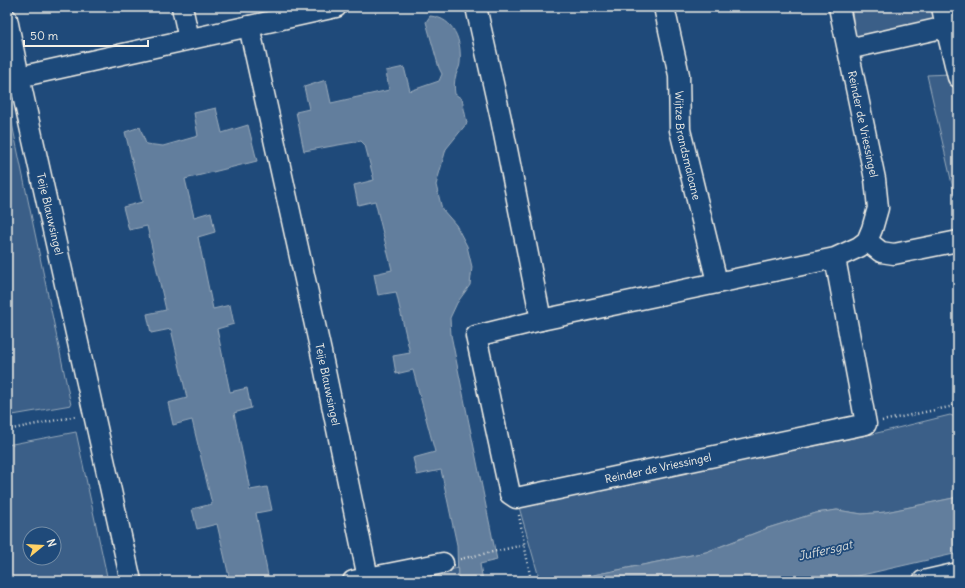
<svg xmlns="http://www.w3.org/2000/svg" width="965" height="588" font-family="Delius,sans-serif">
  <rect width="100%" height="100%" fill="#1f4a7a"/>
  <filter id="ink" filterUnits="userSpaceOnUse"><feTurbulence type="fractalNoise" baseFrequency=".025" numOctaves="2"/><feDisplacementMap in="SourceGraphic" scale="8" xChannelSelector="R" yChannelSelector="G"/><feConvolveMatrix kernelMatrix="1 2 1 2 8 2 1 2 1" color-interpolation-filters="sRGB"/></filter>
  <g filter="url(#ink)">
    <!-- green -->
    <g fill="#3a5f88" stroke="#97a8b8" fill-rule="evenodd">
      <path d="M 851,7 L 931,7 L 934,23 L 853,41 L 853,18 Z"/>
      <path d="M 958,71 L 958,197 L 955,197 L 927,75 L 950,74 Z"/>
      <path d="M 7,100 L 71,405 L 7,416 Z"/>
      <path d="M 950,415 L 958,418 L 958,497 L 886,512 L 862,514 L 837,510 L 816,513 L 768,528 L 706,552 L 564,581 L 540,581 L 519,507 L 877,433 Z"/>
      <path d="M 76,432 L 108,581 L 7,581 L 7,445 ZM 30,534 L 54,534 L 54,558 L 30,558 Z"/>
      <path d="M 458,568 L 458,581 L 400,581 Z"/>
    </g>
    <!-- water -->
    <g fill="#627e9d" stroke="#9cacbb">
      <path d="M 430,16 C 455,18 462,42 460,63 C 460,67 457,71 456,75 C 454,81 454,87 455,94 L 462,99 L 467,123 L 446,149 L 436,185 L 442,209 L 456,225 L 467,246 L 472,267 L 470,285 L 457,303 L 450,318 L 451,335 L 497,560 L 480,564 L 483,581 L 458,581 L 457,545 L 441,470 L 417,475 L 413,458 L 435,452 L 413,370 L 396,374 L 393,356 L 410,353 L 396,292 L 378,295 L 374,274 L 392,270 L 375,201 L 358,205 L 354,185 L 374,180 L 365,145 L 361,141 L 304,151 L 296,112 L 309,109 L 304,87 L 326,80 L 331,103 L 389,90 L 386,71 L 404,67 L 410,91 L 439,81 L 442,74 L 439,68 L 426,22 Z"/>
      <path d="M 216,108 L 222,133 L 248,125 L 257,161 L 185,179 L 194,217 L 211,212 L 215,232 L 198,237 L 213,309 L 230,305 L 234,324 L 217,329 L 230,392 L 247,388 L 251,408 L 234,413 L 250,490 L 267,487 L 272,510 L 256,513 L 269,581 L 230,581 L 217,524 L 197,529 L 192,509 L 212,504 L 192,420 L 173,425 L 168,403 L 187,398 L 171,329 L 151,333 L 147,314 L 166,310 L 147,226 L 129,230 L 123,207 L 142,202 L 125,132 L 140,127 L 146,144 L 163,146 L 198,136 L 194,113 Z"/>
      <path d="M 958,497 L 958,553 L 836,581 L 564,581 L 706,552 L 768,528 L 816,513 L 837,510 L 862,514 L 886,512 Z"/>
    </g>
    <g fill="none" stroke-linecap="round" stroke-linejoin="round">
      <defs>
        <g id="minor">
          <path d="M 182,7 L 189,39"/>
          <path d="M 476,7 L 501,119 L 541,320"/>
          <path id="s1" d="M 664,7 L 679,75 L 680,130 L 717,282"/>
          <path d="M 7,19 L 19,77"/>
          <path id="s2" d="M 249,26 L 321,352 L 368,578"/>
          <path d="M 946,27 L 958,77"/>
          <path d="M 848,49 L 946,27 L 942,7"/>
          <path d="M 867,241 L 881,252 L 894,254 L 958,241"/>
          <path d="M 835,258 L 866,424 L 516,498 L 510,494 L 476,336 L 541,320 L 835,258 L 859,247 L 867,241 L 872,229 L 878,208 L 875,179 L 839,7"/>
          <path d="M 131,581 L 19,77 L 336,7"/>
          <path d="M 353,581 L 443,563"/>
          <path d="M 923,581 L 958,573"/>
        </g>
      </defs>
      <!-- minor casing -->
      <use href="#minor" stroke="#f4f1e8" stroke-width="23"/>
      <!-- path -->
      <g stroke="#f4f1e8" stroke-width="2.5" stroke-dasharray="1 3" stroke-linecap="butt">
        <path d="M 882,421 L 954,406 L 958,408"/>
        <path d="M 7,430 L 77,416"/>
        <path d="M 519,515 L 531,581"/>
        <path d="M 460,559 L 524,545"/>
      </g>
      <!-- minor -->
      <use href="#minor" stroke="#1f4a7a" stroke-width="20"/>
    </g>
  </g>
  <g text-anchor="middle" dominant-baseline="central" stroke-width="3.5" stroke-linejoin="round" paint-order="stroke">
    <!-- street labels -->
    <g font-size="11" fill="#f4f1e8" stroke="#1f4a7a">
      <text transform="translate(863 124) rotate(78)">Reinder de Vriessingel</text>
      <text stroke="none"><textPath href="#s1" startOffset="141">Wijtze Brandsmaloane</textPath></text>
      <text transform="translate(50 214) rotate(77)">Teije Blauwsingel</text>
      <text stroke="none"><textPath href="#s2" startOffset="367">Teije Blauwsingel</textPath></text>
      <text transform="translate(658 468) rotate(-12)">Reinder de Vriessingel</text>
    </g>
    <!-- water labels -->
    <g font-size="12" font-style="italic" fill="#dee0dd" stroke="#1f4a7a">
      <text transform="translate(825 550) rotate(-13)">Juffersgat</text>
    </g>
  </g>
  <!-- margin -->
  <rect width="965" height="588" fill="none" stroke="#1f4a7a" stroke-width="24"/>
  <rect x="12" y="12" width="941" height="564" fill="none" stroke="#f4f1e8" stroke-width="1.5" filter="url(#ink)"/>
  <!-- north arrow -->
  <g transform="translate(42 546) rotate(72)"><circle r="19" fill="#1f4a7a" stroke="#748da6"/>
  <path d="M0-3L7 15L0 10L-7 15Z" fill="#ffd166"/>
  <text y="-6" font-size="11" font-weight="bold" text-anchor="middle" fill="#f4f1e8">N</text>
  </g>
  <!-- scale -->
  <path d="M24 40v6h124v-6" fill="none" stroke="#f4f1e8" stroke-width="2"/>
  <text x="30" y="40" font-size="12" fill="#f4f1e8" stroke="#1f4a7a" stroke-width="3" paint-order="stroke">50 m</text>
</svg>
